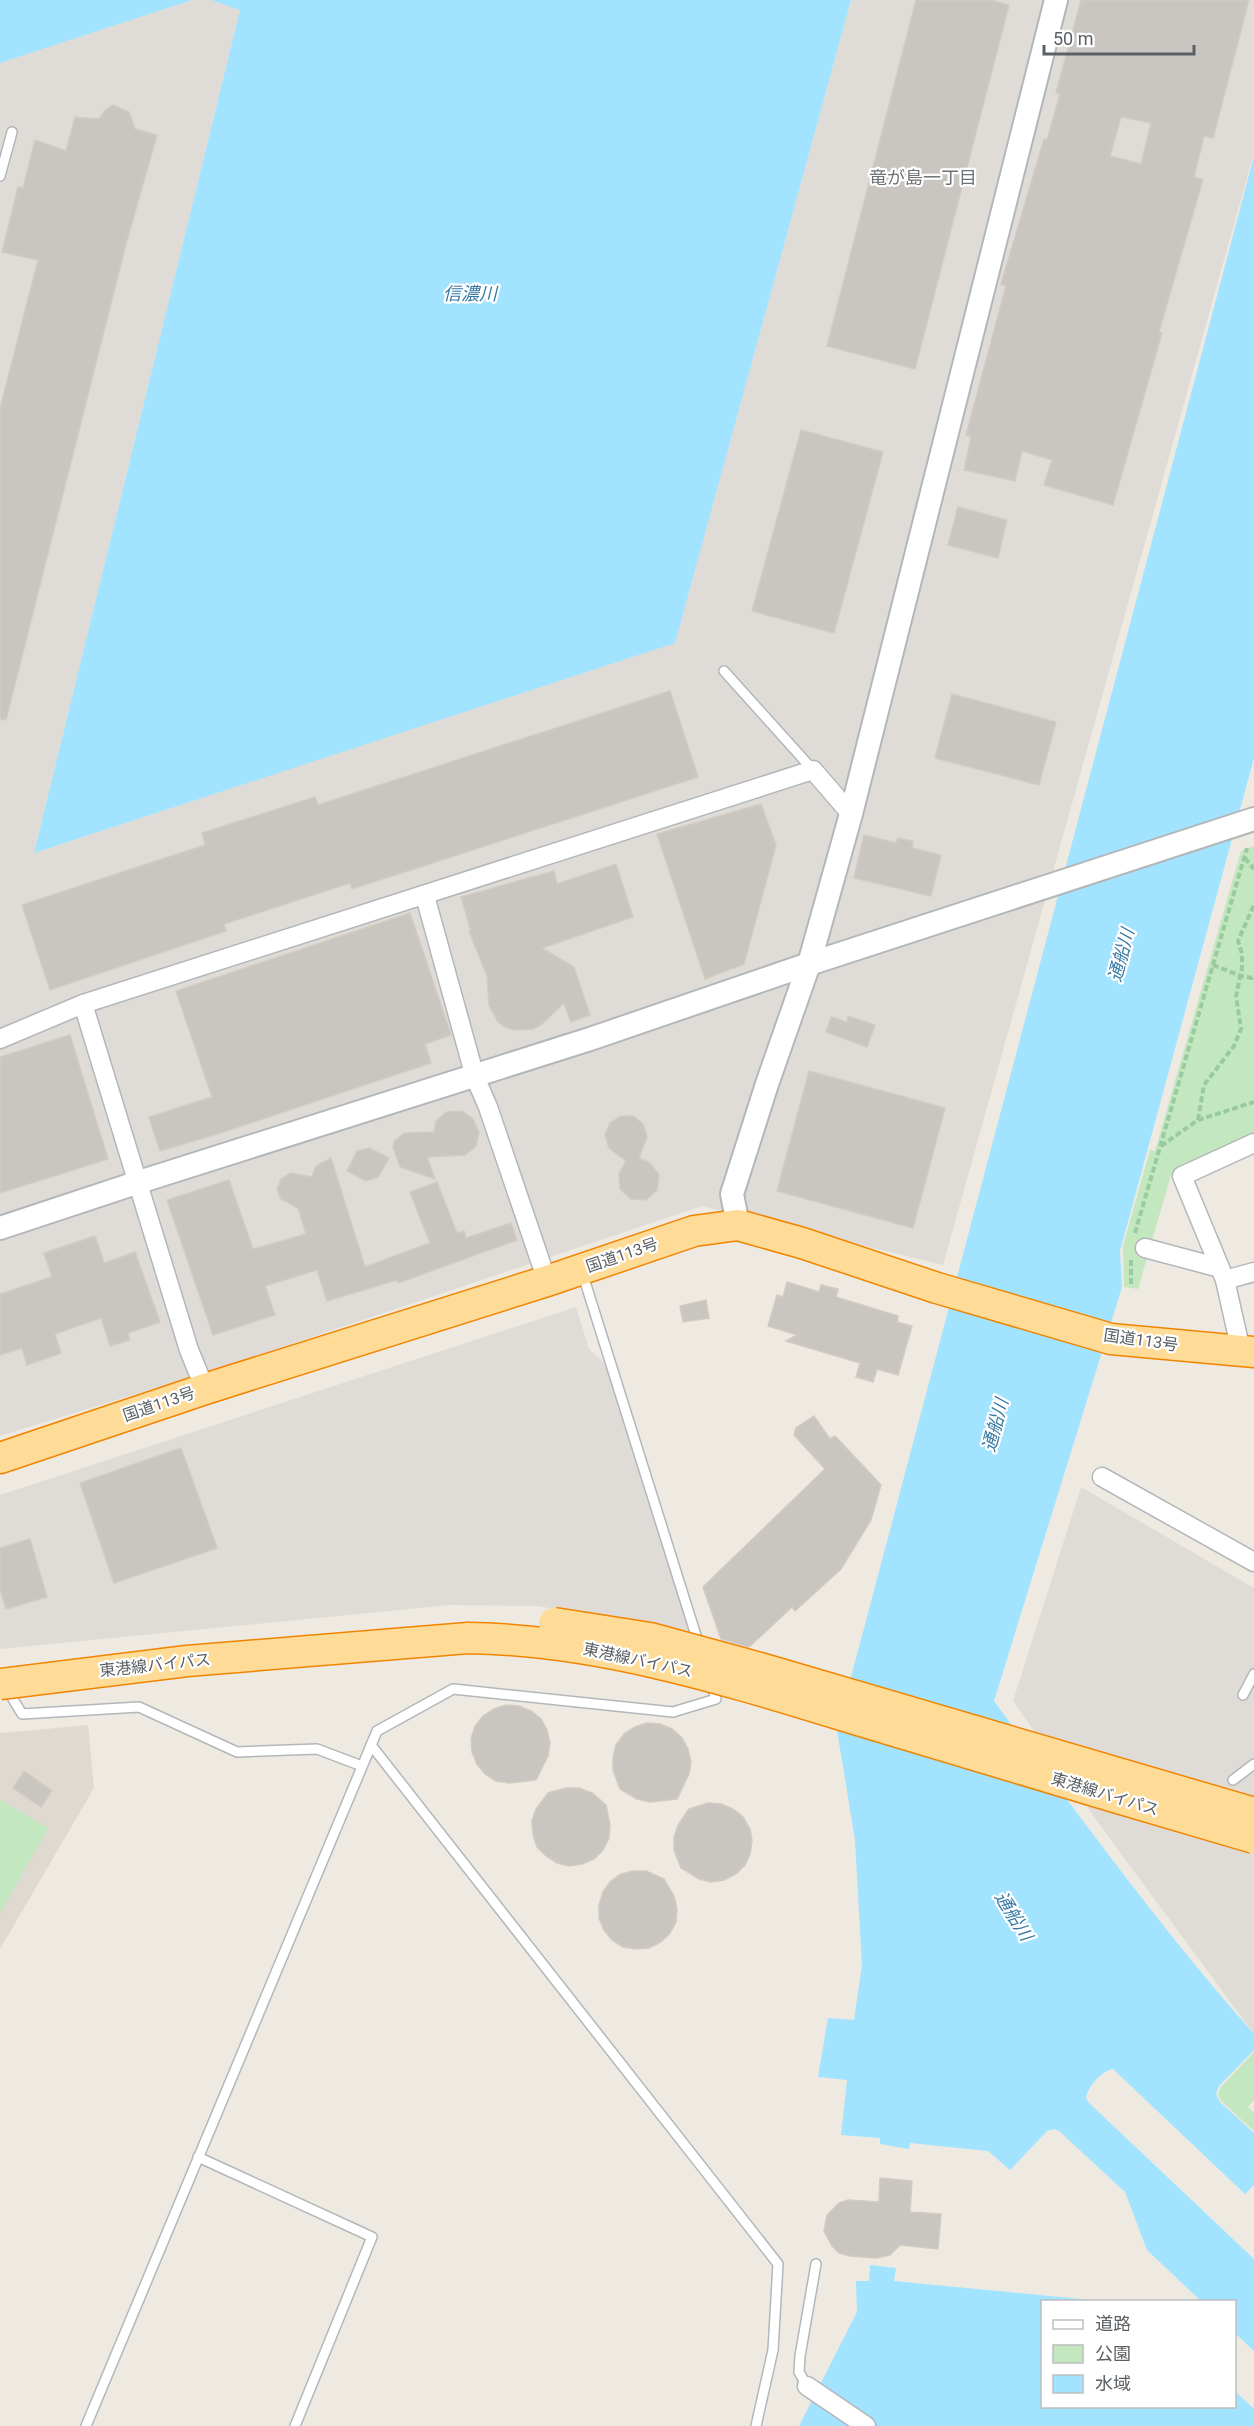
<svg xmlns="http://www.w3.org/2000/svg" width="1254" height="2426" font-family="Roboto,'Noto Sans JP',sans-serif">
  <rect width="100%" height="100%" fill="#eeeae2"/>
  <!-- industrial -->
  <g fill="#dfdcd7">
    <path d="M 192,0 L 211,0 L 240,10 L 34,853 L 675,642 L 851,0 L 1254,0 L 1254,153 L 943,1265 L 702,1206 L 217,1369 L 0,1436 L 0,63 Z"/>
    <path d="M 576,1307 L 589,1349 L 606,1365 L 690,1633 L 609,1616 L 535,1606 L 450,1605 L 0,1649 L 0,1495 Z"/>
    <path d="M 1081,1487 L 1254,1588 L 1254,2034 L 1099,1824 L 1013,1701 Z"/>
  </g>
  <!-- education -->
  <path fill="#ded9d1" d="M 88,1725 L 94,1788 L 0,1949 L 0,1732 L 3,1733 Z"/>
  <!-- green -->
  <g fill="#c3e7be">
    <path d="M 1254,846 L 1254,1134 L 1180,1165 L 1171,1175 L 1138,1289 L 1124,1287 L 1123,1246 L 1150,1150 L 1155,1151 L 1241,851 Z"/>
    <path d="M 0,1800 L 48,1828 L 0,1913 Z"/>
    <path d="M 1254,2052 L 1254,2100 L 1248,2107 L 1254,2113 L 1254,2131 L 1221,2101 L 1218,2094 L 1221,2087 Z"/>
  </g>
  <!-- water -->
  <g fill="#a2e3ff">
    <path d="M 0,0 L 192,0 L 0,63 Z"/>
    <path d="M 211,0 L 851,0 L 675,643 L 34,853 L 240,10 Z"/>
    <path d="M 1254,156 L 1254,758 L 1120,1251 L 1122,1287 L 994,1701 C 1078,1814 1160,1928 1254,2034 L 1254,2050 L 1219,2086 L 1216,2094 L 1220,2102 L 1254,2133 L 1254,2185 L 1245,2194 L 1113,2069 C 1101,2071 1089,2086 1086,2097 L 1088,2102 L 1254,2259 L 1254,2351 L 1235,2333 L 1234,2302 L 1201,2301 L 1147,2250 L 1125,2192 L 1059,2131 L 1054,2129 L 1047,2131 L 1010,2170 L 988,2151 L 910,2143 L 909,2149 L 880,2144 L 880,2138 L 841,2135 L 847,2080 L 818,2077 L 828,2018 L 854,2020 L 862,1965 L 855,1840 L 837,1730 Z"/>
    <path d="M 870,2265 L 896,2268 L 894,2281 L 1102,2301 L 1042,2302 L 1042,2406 L 1234,2406 L 1235,2391 L 1254,2409 L 1254,2426 L 799,2426 L 857,2312 L 856,2281 L 869,2281 Z"/>
  </g>
  <!-- building -->
  <g fill="#c9c5c0" stroke="#d3cbc1" stroke-width="1.5" fill-rule="evenodd">
    <path d="M 916,0 L 991,0 L 1009,5 L 915,369 L 827,346 Z"/>
    <path d="M 1081,0 L 1249,0 L 1213,138 L 1204,136 L 1194,177 L 1203,179 L 1159,332 L 1162,333 L 1113,505 L 1044,485 L 1052,460 L 1022,451 L 1015,481 L 964,470 L 971,437 L 966,435 L 1006,286 L 1001,284 L 1044,139 L 1047,140 L 1060,94 L 1056,93 ZM 1121,117 L 1151,123 L 1141,164 L 1110,156 Z"/>
    <path d="M 113,105 L 129,112 L 135,129 L 157,135 L 126,244 L 6,720 L 0,719 L 0,409 L 38,260 L 2,252 L 18,187 L 23,188 L 35,140 L 66,151 L 75,117 L 99,119 L 105,110 Z"/>
    <path d="M 801,430 L 883,452 L 834,633 L 752,611 Z"/>
    <path d="M 958,507 L 1007,520 L 998,558 L 948,545 Z"/>
    <path d="M 670,691 L 698,777 L 352,889 L 350,883 L 224,924 L 226,931 L 50,990 L 22,905 L 205,845 L 202,833 L 315,797 L 318,805 Z"/>
    <path d="M 952,694 L 1056,722 L 1039,785 L 935,758 Z"/>
    <path d="M 761,804 L 776,845 L 744,964 L 705,979 L 657,834 Z"/>
    <path d="M 864,835 L 896,843 L 898,838 L 913,841 L 912,848 L 941,855 L 931,896 L 854,878 Z"/>
    <path d="M 616,864 L 633,917 L 542,948 L 574,967 L 590,1015 L 571,1022 L 564,1003 L 541,1025 L 533,1029 L 514,1030 L 505,1027 L 498,1022 L 489,1005 L 487,976 L 469,931 L 471,931 L 461,897 L 554,871 L 557,884 Z"/>
    <path d="M 410,913 L 451,1035 L 425,1044 L 431,1063 L 224,1132 L 160,1151 L 149,1117 L 212,1097 L 176,991 Z"/>
    <path d="M 848,1016 L 875,1025 L 867,1047 L 826,1032 L 831,1017 L 847,1022 Z"/>
    <path d="M 70,1035 L 108,1159 L 0,1193 L 0,1057 Z"/>
    <path d="M 809,1071 L 945,1108 L 913,1228 L 777,1191 Z"/>
    <path d="M 462,1111 L 473,1119 L 479,1132 L 476,1146 L 465,1155 L 427,1157 L 435,1179 L 400,1167 L 393,1148 L 394,1142 L 404,1133 L 434,1132 L 436,1121 L 447,1112 Z"/>
    <path d="M 621,1116 L 633,1116 L 643,1124 L 647,1137 L 639,1158 L 650,1163 L 659,1175 L 657,1190 L 646,1200 L 631,1199 L 620,1189 L 619,1174 L 626,1161 L 609,1148 L 605,1135 L 610,1123 Z"/>
    <path d="M 369,1148 L 389,1158 L 378,1177 L 366,1181 L 347,1171 L 357,1151 Z"/>
    <path d="M 331,1158 L 365,1267 L 430,1243 L 410,1192 L 437,1182 L 457,1233 L 464,1231 L 466,1238 L 511,1223 L 517,1240 L 398,1283 L 397,1280 L 327,1301 L 317,1270 L 265,1286 L 275,1315 L 213,1335 L 167,1200 L 229,1180 L 253,1249 L 306,1234 L 298,1208 L 281,1199 L 277,1189 L 281,1179 L 290,1173 L 312,1177 L 316,1166 Z"/>
    <path d="M 95,1236 L 104,1263 L 135,1252 L 160,1322 L 128,1333 L 130,1340 L 110,1346 L 101,1318 L 55,1334 L 61,1353 L 27,1365 L 22,1348 L 0,1355 L 0,1294 L 52,1277 L 44,1253 Z"/>
    <path d="M 787,1282 L 819,1292 L 821,1285 L 838,1289 L 836,1297 L 898,1316 L 897,1322 L 912,1326 L 898,1375 L 877,1369 L 873,1382 L 856,1377 L 860,1363 L 786,1341 L 797,1335 L 768,1326 L 777,1295 L 783,1297 Z"/>
    <path d="M 706,1300 L 709,1318 L 683,1322 L 680,1306 Z"/>
    <path d="M 814,1416 L 830,1439 L 835,1436 L 881,1485 L 871,1520 L 841,1569 L 795,1611 L 792,1607 L 749,1647 L 721,1639 L 703,1587 L 825,1469 L 794,1435 L 796,1428 Z"/>
    <path d="M 181,1448 L 217,1548 L 114,1583 L 80,1483 Z"/>
    <path d="M 30,1539 L 47,1597 L 6,1609 L 0,1589 L 0,1548 Z"/>
    <path d="M 506,1705 L 519,1706 L 531,1711 L 541,1719 L 547,1730 L 550,1743 L 548,1756 L 536,1780 L 509,1783 L 496,1781 L 485,1774 L 477,1764 L 472,1752 L 471,1739 L 475,1726 L 483,1716 L 494,1709 Z"/>
    <path d="M 647,1723 L 660,1724 L 672,1729 L 682,1738 L 688,1749 L 691,1762 L 689,1774 L 677,1799 L 650,1802 L 637,1799 L 620,1789 L 613,1770 L 613,1757 L 616,1745 L 624,1734 L 635,1727 Z"/>
    <path d="M 24,1771 L 52,1791 L 41,1807 L 13,1788 Z"/>
    <path d="M 566,1788 L 579,1788 L 592,1793 L 606,1805 L 610,1825 L 609,1838 L 603,1850 L 594,1859 L 582,1864 L 569,1866 L 557,1863 L 546,1856 L 537,1847 L 533,1834 L 532,1821 L 536,1809 L 548,1793 Z"/>
    <path d="M 708,1803 L 721,1804 L 733,1809 L 743,1817 L 750,1829 L 752,1841 L 750,1854 L 745,1865 L 736,1874 L 724,1880 L 711,1882 L 699,1879 L 681,1868 L 674,1850 L 674,1837 L 678,1825 L 689,1809 Z"/>
    <path d="M 633,1871 L 646,1871 L 664,1879 L 674,1896 L 677,1909 L 676,1922 L 670,1933 L 661,1942 L 649,1948 L 636,1949 L 623,1947 L 612,1940 L 604,1930 L 599,1918 L 599,1905 L 603,1892 L 610,1882 L 621,1874 Z"/>
    <path d="M 880,2178 L 912,2181 L 910,2212 L 941,2214 L 938,2249 L 900,2245 L 890,2255 L 876,2258 L 850,2256 L 839,2253 L 832,2246 L 824,2231 L 827,2215 L 839,2203 L 848,2200 L 879,2202 Z"/>
  </g>
  <g fill="none" stroke-linecap="round" stroke-linejoin="round">
    <defs>
      <g id="service">
        <path d="M 0,176 L 12,132"/>
        <path d="M 724,671 L 813,770"/>
        <path d="M 582,1272 L 699,1645"/>
        <path d="M 7,1689 L 22,1714 L 139,1707 L 237,1752 L 317,1749 L 362,1766"/>
        <path d="M 1243,1695 L 1254,1674"/>
        <path d="M 371,1745 L 778,2264 L 773,2350 L 756,2426"/>
        <path d="M 1233,1780 L 1254,1764"/>
        <path d="M 198,2157 L 372,2237 L 295,2426"/>
        <path d="M 807,2386 L 799,2372 L 800,2356 L 816,2264"/>
        <path d="M 86,2426 L 377,1731 L 453,1689 L 673,1712 L 716,1699 L 711,1684"/>
      </g>
      <g id="minor">
        <path d="M 425,896 L 475,1077 L 488,1107 L 547,1281"/>
        <path d="M 83,1004 L 189,1350 L 205,1389"/>
        <path d="M 0,1039 L 83,1004 L 813,770 L 851,814"/>
        <path d="M 1145,1248 L 1220,1268"/>
        <path d="M 1225,1280 L 1254,1272"/>
        <path d="M 1241,1351 L 1225,1280 L 1182,1176 L 1254,1143"/>
        <path d="M 1102,1477 L 1254,1562"/>
        <path d="M 807,2386 L 866,2426"/>
      </g>
      <g id="tertiary">
        <path d="M 738,1225 L 732,1194 L 767,1084 L 809,964 L 851,814 L 1056,0"/>
        <path d="M 0,1228 L 139,1182 L 590,1039 L 809,964 L 1254,819"/>
      </g>
      <path id="trunk" d="M 0,1458 L 205,1389 L 547,1281 L 694,1231 L 738,1225 L 802,1243 L 937,1288 L 1111,1339 L 1254,1352"/>
    </defs>
    <!-- service casing -->
    <use href="#service" stroke="#b3b7ba" stroke-width="12"/>
    <!-- minor casing -->
    <use href="#minor" stroke="#b3b7ba" stroke-width="21"/>
    <!-- tertiary casing -->
    <use href="#tertiary" stroke="#b3b7ba" stroke-width="26"/>
    <!-- trunk casing -->
    <use href="#trunk" stroke="#f18500" stroke-width="33"/>
    <!-- path -->
    <g stroke="#99caa0" stroke-width="4" stroke-dasharray="6 3" stroke-linecap="butt">
      <path d="M 1245,858 L 1254,869"/>
      <path d="M 1213,965 L 1241,976 L 1252,978 L 1254,975"/>
      <path d="M 1198,1120 L 1204,1085 L 1234,1046 L 1241,1029 L 1236,996 L 1242,968 L 1242,954 L 1238,941 L 1254,905"/>
      <path d="M 1161,1146 L 1198,1120 L 1254,1102"/>
      <path d="M 1135,1233 L 1247,848"/>
      <path d="M 1131,1284 L 1131,1258"/>
    </g>
    <!-- service -->
    <use href="#service" stroke="#fff" stroke-width="9"/>
    <!-- minor -->
    <use href="#minor" stroke="#fff" stroke-width="18"/>
    <!-- tertiary -->
    <use href="#tertiary" stroke="#fff" stroke-width="22"/>
    <!-- trunk -->
    <use href="#trunk" stroke="#ffdb98" stroke-width="30"/>
    <defs>
      <g id="trunk-bridge">
        <path d="M 554,1623 L 650,1638 L 760,1668 L 1254,1813"/>
        <path d="M 0,1684 L 187,1661 L 468,1638 C 607,1640 739,1684 871,1724 C 999,1762 1126,1801 1254,1838"/>
      </g>
    </defs>
    <!-- trunk-bridge casing -->
    <use href="#trunk-bridge" stroke="#f18500" stroke-width="33" stroke-linecap="butt"/>
    <!-- trunk-bridge -->
    <use href="#trunk-bridge" stroke="#ffdb98" stroke-width="30"/>
  </g>
  <g text-anchor="middle" dominant-baseline="central" stroke-width="4.5" stroke-linejoin="round" paint-order="stroke">
    <!-- street labels -->
    <g font-size="16" fill="#5b6064" stroke="#fff">
      <text transform="translate(622 1255) rotate(-19)">国道113号</text>
      <text transform="translate(1141 1340) rotate(8)">国道113号</text>
      <text transform="translate(159 1404) rotate(-19)">国道113号</text>
      <text transform="translate(638 1660) rotate(12)">東港線バイパス</text>
      <text transform="translate(155 1665) rotate(-6)">東港線バイパス</text>
      <text transform="translate(1105 1794) rotate(17)">東港線バイパス</text>
    </g>
    <!-- neighbourhood labels -->
    <g font-size="18" fill="#6c7276" stroke="#fff">
      <text x="923" y="177">竜が島一丁目</text>
    </g>
    <!-- water labels -->
    <g font-size="18" font-style="italic" fill="#377aa3" stroke="#fff">
      <text x="470" y="293">信濃川</text>
      <text transform="translate(1121 955) rotate(-75)">通船川</text>
      <text transform="translate(995 1425) rotate(-75)">通船川</text>
      <text transform="translate(1014 1916) rotate(58)">通船川</text>
    </g>
  </g>
  <!-- legend -->
  <rect x="1041" y="2300" width="195" height="108" fill="#ffffff" stroke="#bdbfc1" stroke-width="1.5"/>
  <rect x="1053" y="2320" width="30" height="9" fill="#ffffff" stroke="#bdbfc1" stroke-width="1.5"/>
  <text x="1095" y="2330" font-size="18" fill="#5b6064">道路</text>
  <rect x="1053" y="2345" width="30" height="18" fill="#c3e7be" stroke="#bdbfc1" stroke-width="1.5"/>
  <text x="1095" y="2360" font-size="18" fill="#5b6064">公園</text>
  <rect x="1053" y="2375" width="30" height="18" fill="#a2e3ff" stroke="#bdbfc1" stroke-width="1.5"/>
  <text x="1095" y="2390" font-size="18" fill="#5b6064">水域</text>
  <!-- scale -->
  <path d="M1044 45v9h150v-9" fill="none" stroke="#5b6064" stroke-width="3"/>
  <text x="1053" y="45" font-size="18" fill="#5b6064" stroke="#ffffff" stroke-width="4.5" paint-order="stroke">50 m</text>
</svg>
